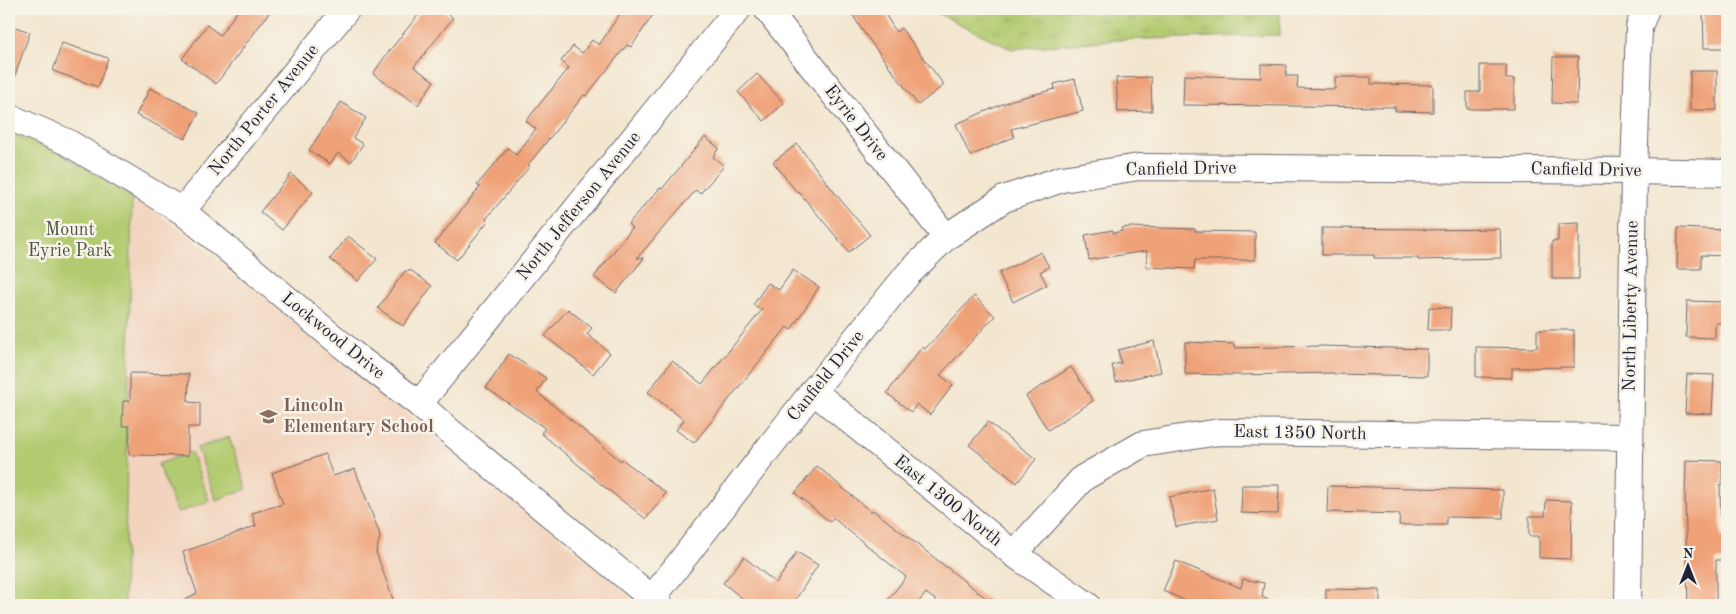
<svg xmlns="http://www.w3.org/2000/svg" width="1736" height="614" font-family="'Old Standard TT',serif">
  <defs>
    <pattern id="grass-tufts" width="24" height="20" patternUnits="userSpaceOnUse" patternTransform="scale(1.25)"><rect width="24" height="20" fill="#b2cb70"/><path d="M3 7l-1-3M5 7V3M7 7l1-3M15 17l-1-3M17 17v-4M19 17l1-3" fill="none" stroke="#99ae62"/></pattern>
  </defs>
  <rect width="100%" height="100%" fill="#f7f3e8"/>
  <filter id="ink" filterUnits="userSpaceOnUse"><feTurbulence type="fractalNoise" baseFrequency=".02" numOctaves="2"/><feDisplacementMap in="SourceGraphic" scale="10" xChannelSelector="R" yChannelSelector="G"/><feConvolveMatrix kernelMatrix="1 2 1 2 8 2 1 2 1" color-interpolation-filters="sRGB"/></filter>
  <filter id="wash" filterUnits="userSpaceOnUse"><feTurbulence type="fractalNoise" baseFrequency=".0096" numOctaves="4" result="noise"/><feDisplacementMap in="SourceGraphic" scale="20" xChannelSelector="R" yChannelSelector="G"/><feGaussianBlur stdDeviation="1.12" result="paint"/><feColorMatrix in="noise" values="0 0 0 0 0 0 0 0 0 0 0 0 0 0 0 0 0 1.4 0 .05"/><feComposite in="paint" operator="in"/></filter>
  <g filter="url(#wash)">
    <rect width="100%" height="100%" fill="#f3e6cf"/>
    <!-- built -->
    <path fill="#f2d4be" d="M 132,197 L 188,235 L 632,597 L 625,605 L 124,605 Z"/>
    <!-- grass -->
    <path fill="url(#grass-tufts)" stroke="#6a7656" d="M 929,9 L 1280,9 L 1280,35 L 1113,40 L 1011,49 Z"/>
    <!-- park -->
    <g fill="#b2cb70" stroke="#6a7656">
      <path d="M 9,132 L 61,153 L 132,197 L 124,605 L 9,605 Z"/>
      <path d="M 229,437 L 247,489 L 216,500 L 197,448 Z"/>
      <path d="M 191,452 L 209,501 L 177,513 L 158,464 Z"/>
    </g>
    <g id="blocks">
      <!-- building -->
      <g fill="#efa177">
        <path d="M 239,9 L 272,9 L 216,84 L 182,59 L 207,25 L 220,35 Z"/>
        <path d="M 423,9 L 441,9 L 453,18 L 414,67 L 434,81 L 418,105 L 373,74 L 386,55 Z"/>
        <path d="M 623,9 L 657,9 L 631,47 L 627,45 L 586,96 L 584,95 L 528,165 L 530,166 L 486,219 L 488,221 L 457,260 L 435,243 L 480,187 L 477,185 L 508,148 L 516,155 L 536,129 L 526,121 L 569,68 L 561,61 L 573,46 L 582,53 L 592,40 L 599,45 Z"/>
        <path d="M 849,9 L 882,9 L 896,32 L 901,28 L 944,85 L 918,105 L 862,30 Z"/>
        <path d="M 1703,9 L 1727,9 L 1727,48 L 1704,48 Z"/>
        <path d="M 9,25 L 30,32 L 11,87 L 9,86 Z"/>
        <path d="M 62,43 L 108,58 L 98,87 L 53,71 Z"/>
        <path d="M 1553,57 L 1578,57 L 1577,104 L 1552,103 Z"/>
        <path d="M 1261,64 L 1286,65 L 1286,76 L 1298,76 L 1297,88 L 1335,89 L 1335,77 L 1371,77 L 1371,84 L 1433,85 L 1433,112 L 1395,111 L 1395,107 L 1183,105 L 1184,75 L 1261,78 Z"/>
        <path d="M 1480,65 L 1506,65 L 1506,79 L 1514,79 L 1514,109 L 1467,109 L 1467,92 L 1480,92 Z"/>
        <rect x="1690" y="71" width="27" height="39"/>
        <path d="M 757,74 L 784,103 L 764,121 L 738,92 Z"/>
        <path d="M 1151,77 L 1152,111 L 1118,112 L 1116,78 Z"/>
        <path d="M 1075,79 L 1083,111 L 1011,129 L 1014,137 L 970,156 L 956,124 L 1012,100 L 1055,89 L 1054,84 Z"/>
        <path d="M 150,88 L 199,113 L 185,139 L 136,115 Z"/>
        <path d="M 341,102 L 366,118 L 353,138 L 363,144 L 351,162 L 338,153 L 330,164 L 309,150 Z"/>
        <path d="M 705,137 L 719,148 L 713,157 L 724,166 L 700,194 L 696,190 L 637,258 L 644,258 L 616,293 L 594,277 L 632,228 L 628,224 L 660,188 L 662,189 Z"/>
        <path d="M 797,144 L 839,198 L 870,235 L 849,252 L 798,191 L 797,192 L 773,162 Z"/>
        <path d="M 291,174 L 313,192 L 282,230 L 260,212 Z"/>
        <path d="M 1579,223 L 1579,279 L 1552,279 L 1552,241 L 1558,241 L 1558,224 Z"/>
        <path d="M 1130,227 L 1195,229 L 1195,231 L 1255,232 L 1255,260 L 1195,260 L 1194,269 L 1146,267 L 1147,251 L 1089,260 L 1085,235 L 1113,230 L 1113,233 L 1122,231 L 1122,228 Z"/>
        <path d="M 1322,228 L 1424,229 L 1424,230 L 1500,229 L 1501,258 L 1418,260 L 1418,258 L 1374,258 L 1374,255 L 1322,255 Z"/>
        <path d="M 1678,228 L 1727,230 L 1727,256 L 1701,255 L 1701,269 L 1677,269 Z"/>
        <path d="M 348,236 L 377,259 L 358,281 L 330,259 Z"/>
        <path d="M 1041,252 L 1049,267 L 1040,272 L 1047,285 L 1013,302 L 999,273 Z"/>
        <path d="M 793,270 L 819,287 L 791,330 L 787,327 L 694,443 L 676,430 L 684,420 L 648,392 L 672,361 L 702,384 L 762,310 L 753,305 L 768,283 L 779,290 Z"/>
        <path d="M 405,271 L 412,271 L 432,286 L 403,326 L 378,308 Z"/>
        <path d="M 974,296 L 995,316 L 940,375 L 953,385 L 930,415 L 917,404 L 911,412 L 887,393 L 922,347 L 925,349 Z"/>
        <path d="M 1687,301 L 1725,302 L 1725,323 L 1715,323 L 1715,338 L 1686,337 Z"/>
        <path d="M 1429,307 L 1451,308 L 1450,330 L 1428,330 Z"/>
        <path d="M 568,309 L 592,328 L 587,334 L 610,353 L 593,374 L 545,336 Z"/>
        <path d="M 1537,330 L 1574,330 L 1574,367 L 1512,368 L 1512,378 L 1476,377 L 1476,347 L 1537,348 Z"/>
        <path d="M 1154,341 L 1161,372 L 1116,382 L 1112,365 L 1121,363 L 1118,350 Z"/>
        <path d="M 1185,342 L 1234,344 L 1234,348 L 1321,346 L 1427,349 L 1427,376 L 1334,374 L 1334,373 L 1233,375 L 1185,374 Z"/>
        <path d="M 509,354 L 546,378 L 537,392 L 621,461 L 622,459 L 666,493 L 646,519 L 602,485 L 541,433 L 545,428 L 486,388 Z"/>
        <path d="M 1071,367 L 1093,401 L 1048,430 L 1026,396 Z"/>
        <path d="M 130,373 L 189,374 L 188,402 L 200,403 L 200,427 L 188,427 L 188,456 L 129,455 L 129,426 L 122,426 L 123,401 L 130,401 Z"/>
        <path d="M 1687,374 L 1714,375 L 1712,414 L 1685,413 Z"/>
        <path d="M 988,422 L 1036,459 L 1017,483 L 969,445 Z"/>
        <path d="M 325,454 L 333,476 L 355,469 L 379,532 L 380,537 L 376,552 L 395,605 L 177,605 L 197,593 L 183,552 L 256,526 L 252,513 L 283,504 L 272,473 Z"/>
        <path d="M 1686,460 L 1722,461 L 1722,485 L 1720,485 L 1721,537 L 1727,537 L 1727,560 L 1716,560 L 1716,605 L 1688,605 L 1685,496 Z"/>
        <path d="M 817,466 L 871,512 L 873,510 L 995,605 L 942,605 L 926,593 L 916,605 L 884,605 L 906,577 L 833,518 L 830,522 L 795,493 Z"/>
        <path d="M 1242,485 L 1279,485 L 1278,514 L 1241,513 Z"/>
        <path d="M 1328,486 L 1503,490 L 1503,518 L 1446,517 L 1446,525 L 1399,525 L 1400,514 L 1327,512 Z"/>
        <path d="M 1213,488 L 1218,519 L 1176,527 L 1169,497 Z"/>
        <path d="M 1546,500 L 1572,501 L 1571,559 L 1539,558 L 1539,536 L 1529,536 L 1529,516 L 1545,516 Z"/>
        <path d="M 797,552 L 818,565 L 792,605 L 751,605 L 723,583 L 744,557 L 776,583 Z"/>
        <path d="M 1176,561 L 1241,588 L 1243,579 L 1264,583 L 1262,597 L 1281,605 L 1196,605 L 1163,591 Z"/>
        <path d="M 1326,589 L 1380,590 L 1380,605 L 1326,605 Z"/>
      </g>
    </g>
  </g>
  <g filter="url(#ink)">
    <use href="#blocks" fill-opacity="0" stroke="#6b676f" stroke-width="1"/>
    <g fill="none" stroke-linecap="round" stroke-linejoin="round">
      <defs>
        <g id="minor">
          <path d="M 767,9 L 946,237"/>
          <path d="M 9,117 L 67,142 L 182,211 L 353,354 L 419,404 L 447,429 L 660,605"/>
          <path d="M 182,211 L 347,9"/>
          <path d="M 813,391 L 1014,554 L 1087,605"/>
          <path d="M 419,404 L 738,9"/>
          <path d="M 1014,554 L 1083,478 L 1143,444 L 1219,432 L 1629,437"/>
          <path d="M 647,605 L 813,391 L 909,273 L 946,237 L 1004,199 L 1062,179 L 1139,167 L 1634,171 L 1727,173"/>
          <path d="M 1628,605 L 1634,171 L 1639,27 L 1646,9"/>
        </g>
      </defs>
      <!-- minor casing -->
      <use href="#minor" stroke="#6b676f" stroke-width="28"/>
      <!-- minor -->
      <use href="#minor" stroke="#fff" stroke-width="26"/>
    </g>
  </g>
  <!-- icons -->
  <defs>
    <symbol id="school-bare" viewBox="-9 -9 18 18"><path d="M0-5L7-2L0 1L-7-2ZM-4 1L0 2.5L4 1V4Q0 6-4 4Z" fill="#8d6e63" stroke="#f7f3e8" stroke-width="2.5" paint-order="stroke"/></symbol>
  </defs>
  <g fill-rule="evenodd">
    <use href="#school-bare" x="256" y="404" width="25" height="25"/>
  </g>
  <g text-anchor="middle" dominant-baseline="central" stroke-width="5" stroke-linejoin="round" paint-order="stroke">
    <!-- street labels -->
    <g font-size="18" fill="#22223b" stroke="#f7f3e8">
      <text transform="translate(264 110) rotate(-51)">North Porter Avenue</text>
      <text transform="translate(856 123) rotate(52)">Eyrie Drive</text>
      <text transform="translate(1181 169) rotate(-1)">Canfield Drive</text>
      <text transform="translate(1586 170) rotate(1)">Canfield Drive</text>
      <text transform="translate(579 206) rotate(-51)">North Jefferson Avenue</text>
      <text transform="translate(1631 306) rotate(-89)">North Liberty Avenue</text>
      <text transform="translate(333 336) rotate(39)">Lockwood Drive</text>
      <text transform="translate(826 376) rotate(-51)">Canfield Drive</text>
      <text transform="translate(1300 433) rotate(1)">East 1350 North</text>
      <text transform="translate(948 501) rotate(39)">East 1300 North</text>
    </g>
    <!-- park labels -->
    <g font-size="18" fill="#4d554b" stroke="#f7f3e8">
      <text x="70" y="230">Mount<tspan x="70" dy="21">Eyrie Park</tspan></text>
    </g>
    <!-- education labels -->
    <g font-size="18" font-weight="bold" fill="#785e54" stroke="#f7f3e8" text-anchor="start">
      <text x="283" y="406">Lincoln<tspan x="283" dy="21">Elementary School</tspan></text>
    </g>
  </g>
  <!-- margin -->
  <rect width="1736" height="614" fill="none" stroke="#f7f3e8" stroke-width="30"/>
  <!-- north arrow -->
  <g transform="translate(1688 566)" stroke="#f7f3e8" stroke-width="4" paint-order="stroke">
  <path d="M0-4L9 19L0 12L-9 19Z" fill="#22223b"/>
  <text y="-8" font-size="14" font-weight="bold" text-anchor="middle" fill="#22223b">N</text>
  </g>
</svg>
